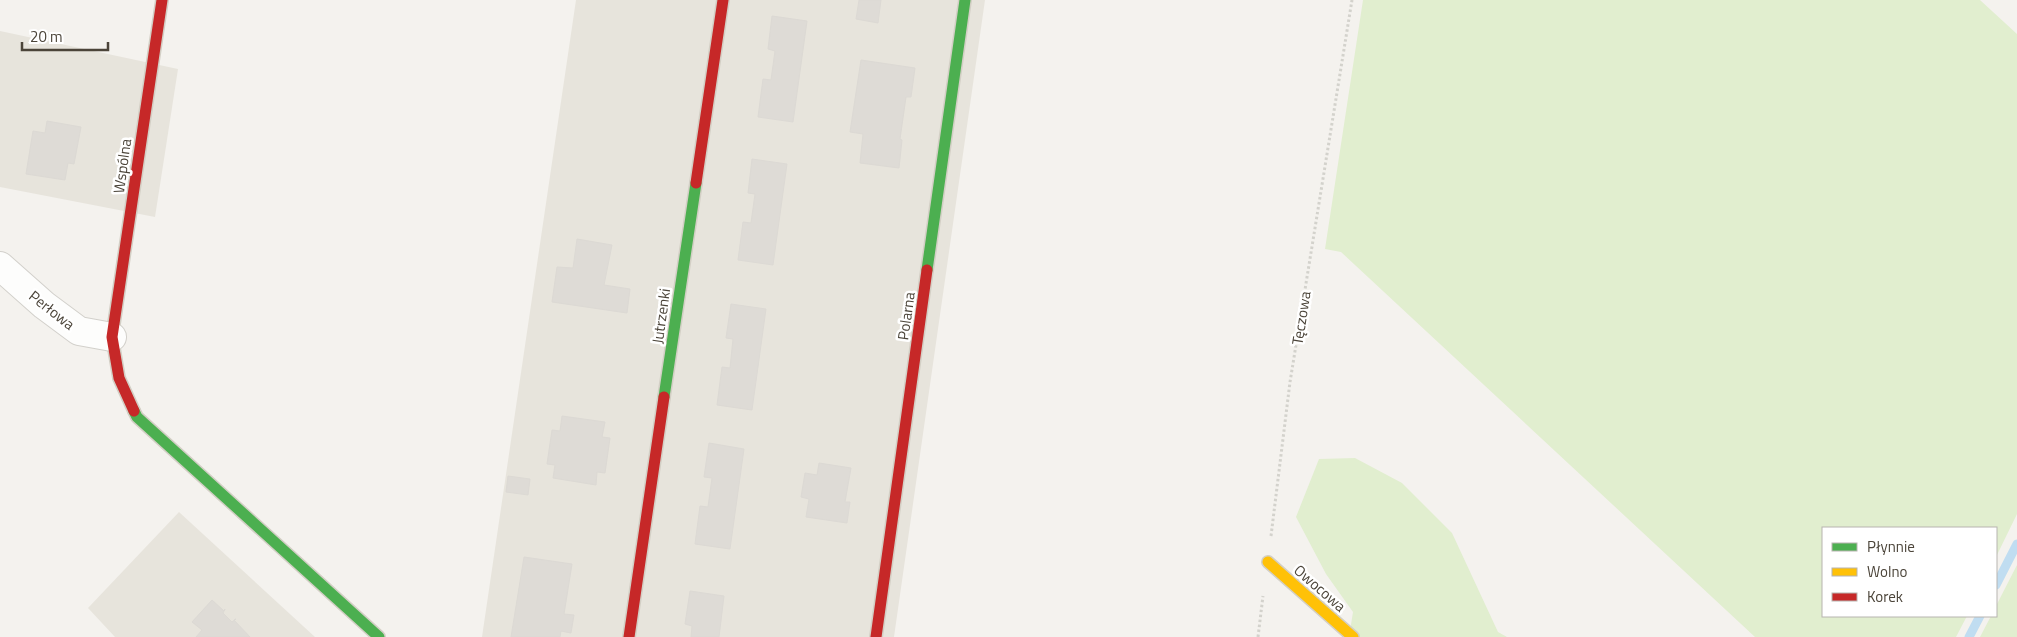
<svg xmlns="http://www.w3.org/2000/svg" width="2017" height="637" font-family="'Titillium Web',sans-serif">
  <rect width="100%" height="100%" fill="#f4f2ee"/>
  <!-- residential -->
  <g fill="#e7e4dc">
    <path d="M 576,0 L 985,0 L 894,637 L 482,637 Z"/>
    <path d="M 0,31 L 178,69 L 155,217 L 0,187 Z"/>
    <path d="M 179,512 L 315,637 L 115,637 L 88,608 Z"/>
  </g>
  <!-- green -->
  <g fill="#e1eecf">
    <path d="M 1363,0 L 1980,0 L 2017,34 L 2017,514 L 1996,557 L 1996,528 L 1823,528 L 1823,616 L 1967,616 L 1956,637 L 1755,637 L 1341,252 L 1325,249 Z"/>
    <path d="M 1355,458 L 1402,483 L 1452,533 L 1498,632 L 1507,637 L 1349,637 L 1353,612 L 1326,574 L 1296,517 L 1319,459 Z"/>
    <path d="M 2017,565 L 2017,637 L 1980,637 L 1991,616 L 1996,616 L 1996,606 Z"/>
  </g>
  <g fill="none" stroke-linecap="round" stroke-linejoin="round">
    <!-- stream -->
    <g stroke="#c0ddf1" stroke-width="9">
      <path d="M 1996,585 L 2017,544"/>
      <path d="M 1969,637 L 1980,616"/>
    </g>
  </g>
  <!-- building -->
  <g fill="#dedbd6" stroke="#dcd9d4">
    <path d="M 859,0 L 881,0 L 878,23 L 856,19 Z"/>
    <path d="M 772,16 L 807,21 L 793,122 L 758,117 L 763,79 L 771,80 L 775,51 L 768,49 Z"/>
    <path d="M 861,60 L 915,68 L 911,97 L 906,97 L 900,139 L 902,140 L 899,168 L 860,163 L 863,134 L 850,132 Z"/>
    <path d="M 47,121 L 81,127 L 74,164 L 68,163 L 65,180 L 26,174 L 33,131 L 45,133 Z"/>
    <path d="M 752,159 L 787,164 L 773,265 L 738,260 L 743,222 L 751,223 L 755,194 L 748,193 Z"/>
    <path d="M 577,239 L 612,245 L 604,285 L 630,289 L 627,313 L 552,302 L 557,267 L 573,268 Z"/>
    <path d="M 731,304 L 766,309 L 752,410 L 717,405 L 722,367 L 730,368 L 733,339 L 726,338 Z"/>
    <path d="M 562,416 L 605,422 L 602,437 L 610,438 L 605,473 L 597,472 L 596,485 L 553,478 L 555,465 L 547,464 L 552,430 L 560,431 Z"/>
    <path d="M 709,443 L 744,449 L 730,549 L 695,544 L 700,506 L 708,507 L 712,478 L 704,477 Z"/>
    <path d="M 819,463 L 851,468 L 845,502 L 850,502 L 847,523 L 806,517 L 809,499 L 801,497 L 805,473 L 817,475 Z"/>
    <path d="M 508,476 L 530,479 L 528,495 L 506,492 Z"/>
    <path d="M 524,557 L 572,564 L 564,614 L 574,615 L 571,633 L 561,631 L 560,637 L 511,637 Z"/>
    <path d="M 690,591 L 724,596 L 719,637 L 691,637 L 692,626 L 685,624 Z"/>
    <path d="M 212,600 L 224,611 L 225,609 L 223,613 L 232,622 L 236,619 L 234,620 L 250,637 L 196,637 L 202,630 L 192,622 Z"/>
  </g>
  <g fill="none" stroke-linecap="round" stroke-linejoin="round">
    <defs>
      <path id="street" d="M 0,266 L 44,305 L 79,331 L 112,337"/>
      <g id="fast">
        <path d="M 927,270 L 965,0"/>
        <path d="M 664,397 L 696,183"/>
        <path d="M 134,411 L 137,417 L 379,637"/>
      </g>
      <path id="slow" d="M 1268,562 L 1353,637"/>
      <g id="jam">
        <path d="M 696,183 L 723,0"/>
        <path d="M 134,411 L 119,378 L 112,337 L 162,0"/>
        <path d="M 629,637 L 664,397"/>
        <path d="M 876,637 L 927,270"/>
      </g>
    </defs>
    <!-- street casing -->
    <use href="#street" stroke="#d2d0cb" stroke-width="30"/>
    <!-- fast casing -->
    <use href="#fast" stroke="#d3cfc5" stroke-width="14"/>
    <!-- slow casing -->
    <use href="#slow" stroke="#d3cfc5" stroke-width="14"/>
    <!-- jam casing -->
    <use href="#jam" stroke="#d3cfc5" stroke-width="14"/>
    <!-- path -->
    <g stroke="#d3d2cc" stroke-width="3" stroke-dasharray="2.5 2.5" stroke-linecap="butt">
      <path d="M 1271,536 L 1290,382 L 1352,0"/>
      <path d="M 1258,637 L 1263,596"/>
    </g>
    <!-- street -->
    <use href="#street" stroke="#fdfdfc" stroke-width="28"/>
    <!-- fast -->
    <use href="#fast" stroke="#4caf50" stroke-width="11"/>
    <!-- slow -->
    <use href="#slow" stroke="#ffc107" stroke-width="11"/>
    <!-- jam -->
    <use href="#jam" stroke="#c62828" stroke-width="11"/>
  </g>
  <g text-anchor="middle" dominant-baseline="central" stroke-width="5" stroke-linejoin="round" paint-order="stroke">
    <!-- street labels -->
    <g font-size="15" fill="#4b4439" stroke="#fff">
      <text transform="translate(122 166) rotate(-82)">Wspólna</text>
      <text transform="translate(52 310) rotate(38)">Perłowa</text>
      <text transform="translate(661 316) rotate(-82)">Jutrzenki</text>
      <text transform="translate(906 316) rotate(-82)">Polarna</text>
      <text transform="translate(1301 318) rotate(-81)">Tęczowa</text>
      <text transform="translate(1320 588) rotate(41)">Owocowa</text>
    </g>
  </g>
  <!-- legend -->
  <rect x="1822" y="527" width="175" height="90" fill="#ffffff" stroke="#b7b4b0"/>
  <rect x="1832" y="543" width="25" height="8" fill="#4caf50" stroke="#b7b4b0"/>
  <text x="1867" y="552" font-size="15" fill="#4b4439">Płynnie</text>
  <rect x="1832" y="568" width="25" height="8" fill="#ffc107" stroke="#b7b4b0"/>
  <text x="1867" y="577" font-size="15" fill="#4b4439">Wolno</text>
  <rect x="1832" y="593" width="25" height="8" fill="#c62828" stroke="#b7b4b0"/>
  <text x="1867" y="602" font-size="15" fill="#4b4439">Korek</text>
  <!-- scale -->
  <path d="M22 42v8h86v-8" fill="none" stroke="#4b4439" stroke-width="2.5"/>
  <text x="30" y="42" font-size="15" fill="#4b4439" stroke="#ffffff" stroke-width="4" paint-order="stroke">20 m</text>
</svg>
